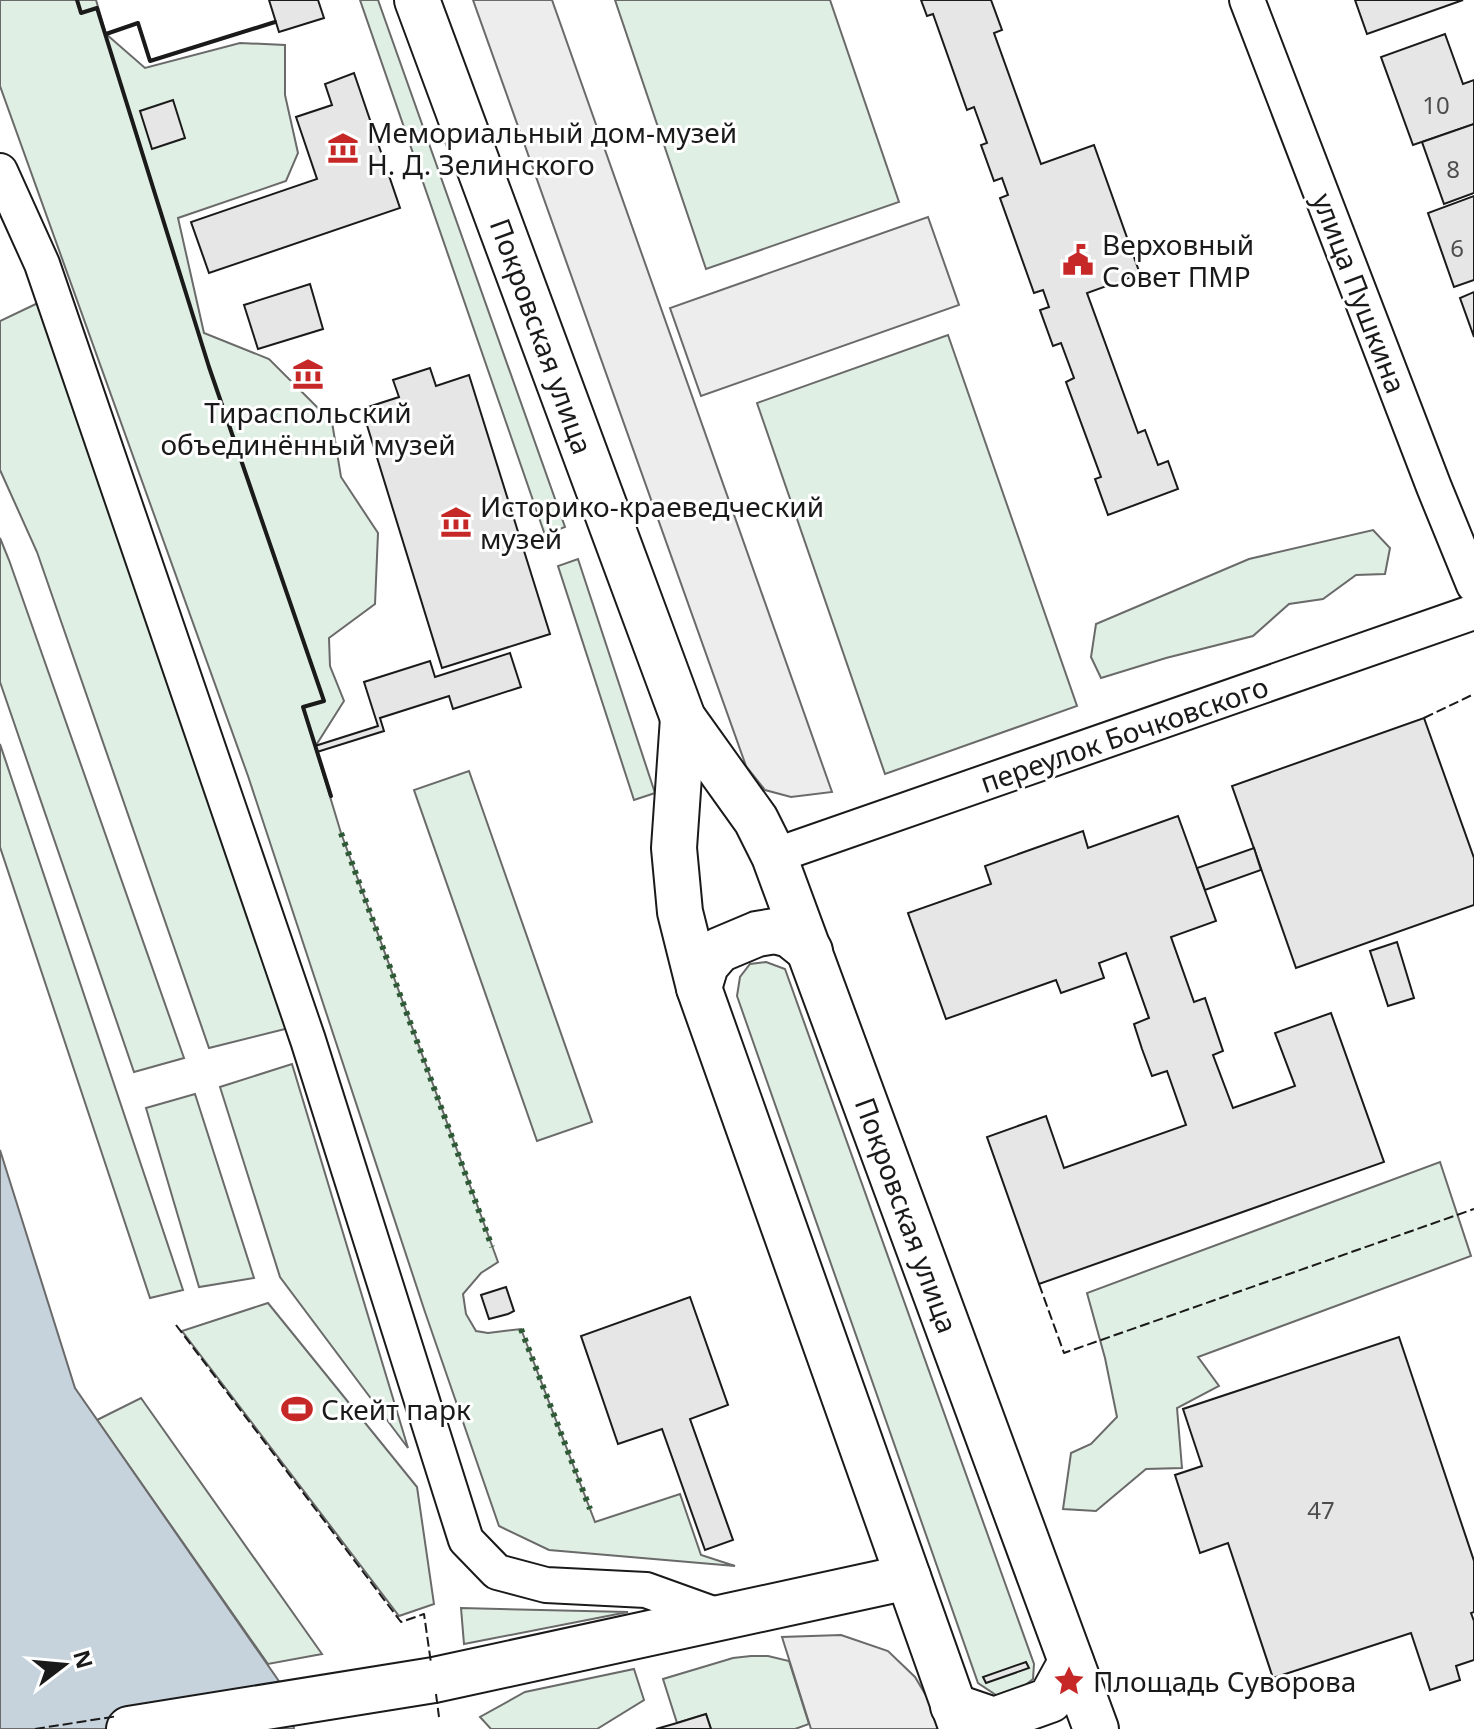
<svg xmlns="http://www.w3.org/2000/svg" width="1474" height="1729" font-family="'Noto Sans',sans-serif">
  <rect width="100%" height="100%" fill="#fff"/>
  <!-- green -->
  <g fill="#e0efe3" stroke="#6a6a6a" stroke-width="2">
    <path d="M 0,0 L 96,0 L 106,34 L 145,68 L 240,43 L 285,45 L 285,95 L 298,153 L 286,181 L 178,218 L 204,333 L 269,359 L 332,422 L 341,477 L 378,533 L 375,604 L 329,638 L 330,666 L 344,701 L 315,747 L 341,833 L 498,1262 L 481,1273 L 463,1294 L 466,1314 L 476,1331 L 488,1333 L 521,1329 L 595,1522 L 680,1494 L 701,1555 L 735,1566 L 549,1550 L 499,1526 L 425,1312 L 248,776 L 0,86 Z"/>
    <path d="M 360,0 L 378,0 L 565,527 L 545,535 Z"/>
    <path d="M 615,0 L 830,0 L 899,202 L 706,269 Z"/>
    <path d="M 38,303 L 289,1028 L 209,1048 L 37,552 L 0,470 L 0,321 Z"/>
    <path d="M 948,335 L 1077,706 L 885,774 L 757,403 Z"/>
    <path d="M 1373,530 L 1390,548 L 1385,574 L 1356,575 L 1323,599 L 1289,604 L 1253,636 L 1166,658 L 1101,678 L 1091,657 L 1096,624 L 1249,559 Z"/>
    <path d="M 0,538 L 9,560 L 184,1058 L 134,1072 L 0,682 Z"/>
    <path d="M 578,559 L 655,793 L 634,800 L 558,566 Z"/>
    <path d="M 0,744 L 183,1290 L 150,1298 L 0,847 Z"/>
    <path d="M 469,771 L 592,1122 L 537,1141 L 414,790 Z"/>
    <path d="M 766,962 L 785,969 L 1034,1664 L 1033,1679 L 1018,1691 L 999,1697 L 978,1683 L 737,996 L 740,977 L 750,964 Z"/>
    <path d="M 292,1064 L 408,1448 L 280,1277 L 220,1087 Z"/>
    <path d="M 195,1094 L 254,1278 L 199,1287 L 146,1108 Z"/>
    <path d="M 1440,1162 L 1471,1256 L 1198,1357 L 1219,1386 L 1177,1408 L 1182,1468 L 1146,1469 L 1096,1511 L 1063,1509 L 1071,1453 L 1091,1444 L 1117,1417 L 1105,1358 L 1087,1293 Z"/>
    <path d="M 268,1303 L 417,1487 L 434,1604 L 399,1616 L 182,1331 Z"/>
    <path d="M 141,1398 L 322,1654 L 268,1664 L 97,1420 Z"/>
    <path d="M 461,1608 L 628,1612 L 464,1644 Z"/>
    <path d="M 751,1656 L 768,1656 L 789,1661 L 809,1724 L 795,1729 L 711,1729 L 706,1714 L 677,1723 L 663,1679 L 733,1658 Z"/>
    <path d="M 634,1669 L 644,1700 L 597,1729 L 491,1729 L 480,1717 L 525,1692 Z"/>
  </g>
  <!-- parking -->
  <g fill="#ededed" stroke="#6a6a6a" stroke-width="2">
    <path d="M 473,0 L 552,0 L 832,792 L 791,797 L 765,790 L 746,766 Z"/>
    <path d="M 928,217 L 959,305 L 701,396 L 670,308 Z"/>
    <path d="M 841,1635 L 888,1651 L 915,1677 L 937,1714 L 942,1729 L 811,1729 L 782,1637 Z"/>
  </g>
  <!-- water -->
  <path fill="#c6d2dc" stroke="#6a6a6a" stroke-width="2" d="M 0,1150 L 75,1388 L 290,1697 L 294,1729 L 0,1729 Z"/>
  <!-- building -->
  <g fill="#e6e6e6" stroke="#1a1a1a" stroke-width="2">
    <path d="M 269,0 L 318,0 L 324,18 L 279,32 Z"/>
    <path d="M 921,0 L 991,0 L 1002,30 L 994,33 L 1041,164 L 1094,145 L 1140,274 L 1087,293 L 1138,433 L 1145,430 L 1158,465 L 1168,461 L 1178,489 L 1108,515 L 1095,479 L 1101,477 L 1066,382 L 1074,378 L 1061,343 L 1053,346 L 1040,310 L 1049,307 L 1043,290 L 1034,293 L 1000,198 L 1008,195 L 1002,178 L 994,181 L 981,145 L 987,143 L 974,107 L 967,110 L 933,14 L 927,16 Z"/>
    <path d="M 1355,0 L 1463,0 L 1367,34 Z"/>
    <path d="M 1445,34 L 1463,84 L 1474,80 L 1474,124 L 1413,145 L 1381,57 Z"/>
    <path d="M 354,73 L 400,208 L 209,273 L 191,222 L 317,179 L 296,117 L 332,105 L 325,84 Z"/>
    <path d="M 173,100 L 185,138 L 152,149 L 140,111 Z"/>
    <path d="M 1474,124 L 1474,193 L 1444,204 L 1422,142 Z"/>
    <path d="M 1474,196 L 1474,280 L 1454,287 L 1428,213 Z"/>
    <path d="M 310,284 L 323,329 L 258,349 L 244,305 Z"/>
    <path d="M 1474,292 L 1474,337 L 1460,298 Z"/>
    <path d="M 430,368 L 436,386 L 469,375 L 550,634 L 442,668 L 362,409 L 399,397 L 393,380 Z"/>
    <path d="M 510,653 L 521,687 L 453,709 L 449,696 L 380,718 L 384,731 L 317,752 L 315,746 L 378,726 L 364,682 L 430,661 L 435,677 Z"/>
    <path d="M 1424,718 L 1474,858 L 1474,905 L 1296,968 L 1232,786 Z"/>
    <path d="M 1178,816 L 1216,921 L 1171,937 L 1194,1002 L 1205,998 L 1223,1051 L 1213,1055 L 1233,1108 L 1295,1086 L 1275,1033 L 1331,1013 L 1384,1162 L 1039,1284 L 987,1137 L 1046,1116 L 1064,1168 L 1186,1125 L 1167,1071 L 1152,1076 L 1142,1049 L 1134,1024 L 1149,1018 L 1126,953 L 1099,963 L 1104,978 L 1061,993 L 1056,980 L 946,1019 L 908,913 L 991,884 L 985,866 L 1083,831 L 1088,848 Z"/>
    <path d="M 1254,848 L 1261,870 L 1205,890 L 1197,868 Z"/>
    <path d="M 1397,942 L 1414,998 L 1388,1006 L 1370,951 Z"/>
    <path d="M 506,1287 L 514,1311 L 508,1314 L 489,1319 L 481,1295 Z"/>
    <path d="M 690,1297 L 728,1405 L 690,1419 L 733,1540 L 705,1550 L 662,1429 L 618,1444 L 581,1336 Z"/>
    <path d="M 1399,1337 L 1474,1561 L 1474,1612 L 1471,1613 L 1474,1621 L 1474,1660 L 1456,1666 L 1460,1680 L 1430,1690 L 1411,1633 L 1273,1678 L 1228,1543 L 1200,1553 L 1175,1475 L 1202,1466 L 1183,1409 Z"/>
    <path d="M 1026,1662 L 1029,1668 L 986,1683 L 983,1677 Z"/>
    <path d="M 706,1714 L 711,1729 L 656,1729 L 677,1723 Z"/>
  </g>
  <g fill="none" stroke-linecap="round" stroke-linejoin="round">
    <defs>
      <g id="street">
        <path d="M 1247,0 L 1434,487 L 1474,585"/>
        <path d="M 0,171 L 42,264 L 308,1040 L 466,1540 L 497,1572 L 546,1585 L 646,1590 L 721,1617"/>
        <path d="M 774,856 L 1474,612"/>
      </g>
      <g id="secondary">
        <path d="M 417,0 L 683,718 L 756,820 L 774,856 L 1096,1729"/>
        <path d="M 683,718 L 674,848 L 680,912 L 699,988 L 962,1729"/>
        <path d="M 699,988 L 706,965 L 719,950 L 757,934 L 775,931 L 790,935 L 810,951"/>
        <path d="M 953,1706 L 994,1720 L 1050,1700 L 1071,1662"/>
        <path d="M 129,1729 L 434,1680 L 908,1577"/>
      </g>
    </defs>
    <!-- street casing -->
    <use href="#street" stroke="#1a1a1a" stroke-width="38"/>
    <!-- secondary casing -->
    <use href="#secondary" stroke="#1a1a1a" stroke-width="48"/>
    <!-- street -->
    <use href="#street" stroke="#fff" stroke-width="34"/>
    <!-- secondary -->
    <use href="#secondary" stroke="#fff" stroke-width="44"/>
    <!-- hedge -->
    <g stroke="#2b5a34" stroke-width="6" stroke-dasharray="4 6" stroke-linecap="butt">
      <path d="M 341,833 L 492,1247"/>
      <path d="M 521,1329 L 590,1509"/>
    </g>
    <!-- fence -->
    <g stroke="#1a1a1a" stroke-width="2" stroke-dasharray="10 4" stroke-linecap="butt">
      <path d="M 1424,718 L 1474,694"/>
      <path d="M 1039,1284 L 1064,1353 L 1474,1209"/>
      <path d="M 176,1325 L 401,1622 L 424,1614 L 431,1663"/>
      <path d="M 436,1694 L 439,1717"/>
      <path d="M 35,1729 L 118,1716"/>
    </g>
    <!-- wall -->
    <g stroke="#1a1a1a" stroke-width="4">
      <path d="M 77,0 L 81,13 L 97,8 L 209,367 L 324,701 L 303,707 L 331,796"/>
      <path d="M 106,34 L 138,23 L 150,61 L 275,22"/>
    </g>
  </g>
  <!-- icons -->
  <defs>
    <symbol id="museum-bare" viewBox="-9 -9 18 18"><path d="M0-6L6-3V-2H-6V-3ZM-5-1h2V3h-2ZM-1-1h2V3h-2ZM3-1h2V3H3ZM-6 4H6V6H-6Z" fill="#c62828" stroke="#fff" stroke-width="2.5" paint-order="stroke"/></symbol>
    <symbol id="civic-bare" viewBox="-9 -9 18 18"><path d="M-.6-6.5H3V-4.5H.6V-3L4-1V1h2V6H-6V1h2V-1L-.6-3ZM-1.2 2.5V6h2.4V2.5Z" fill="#c62828" stroke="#fff" stroke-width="2.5" paint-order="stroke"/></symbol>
    <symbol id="stadium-bare" viewBox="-9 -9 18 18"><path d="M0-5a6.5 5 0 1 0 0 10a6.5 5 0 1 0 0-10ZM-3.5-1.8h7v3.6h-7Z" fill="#c62828" stroke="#fff" stroke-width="2.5" paint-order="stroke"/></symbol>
    <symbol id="sight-bare" viewBox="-9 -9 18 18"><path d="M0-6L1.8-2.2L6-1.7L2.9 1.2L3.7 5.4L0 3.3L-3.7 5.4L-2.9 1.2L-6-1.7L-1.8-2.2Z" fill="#c62828" stroke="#fff" stroke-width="2.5" paint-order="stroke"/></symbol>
  </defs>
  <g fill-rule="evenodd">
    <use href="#museum-bare" x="321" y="126" width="44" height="44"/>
    <use href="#civic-bare" x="1056" y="238" width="44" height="44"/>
    <use href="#museum-bare" x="286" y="352" width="44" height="44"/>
    <use href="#museum-bare" x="434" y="500" width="44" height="44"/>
    <use href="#stadium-bare" x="275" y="1387" width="44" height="44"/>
    <use href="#sight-bare" x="1047" y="1659" width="44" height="44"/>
  </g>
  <g text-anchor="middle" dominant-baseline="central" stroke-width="6" stroke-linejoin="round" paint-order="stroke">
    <!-- number labels -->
    <g font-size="24" fill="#4d4d4d">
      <text x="1436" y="104">10</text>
      <text x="1453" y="168">8</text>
      <text x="1457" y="247">6</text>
      <text x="1321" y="1509">47</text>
    </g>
    <!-- poi labels -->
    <g font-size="28" fill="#1a1a1a" stroke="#fff" text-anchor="start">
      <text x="367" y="132">Мемориальный дом-музей<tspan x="367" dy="32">Н. Д. Зелинского</tspan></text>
      <text x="1102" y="244">Верховный<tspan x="1102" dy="32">Совет ПМР</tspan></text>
      <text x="308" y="412" text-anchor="middle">Тираспольский<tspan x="308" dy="32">объединённый музей</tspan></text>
      <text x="480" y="506">Историко-краеведческий<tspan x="480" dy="32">музей</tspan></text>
      <text x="321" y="1409">Скейт парк</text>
      <text x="1093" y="1681">Площадь Суворова</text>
    </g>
    <!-- street labels -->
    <g font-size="28" fill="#1a1a1a" stroke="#fff">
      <text transform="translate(1360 293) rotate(69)">улица Пушкина</text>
      <text transform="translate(542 336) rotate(70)">Покровская улица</text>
      <text transform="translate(1124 734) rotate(-19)">переулок Бочковского</text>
      <text transform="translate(907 1215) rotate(70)">Покровская улица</text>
    </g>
  </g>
  <!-- north arrow -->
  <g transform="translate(64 1665) rotate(74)" stroke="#ffffff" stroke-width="6" paint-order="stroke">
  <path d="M0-6L14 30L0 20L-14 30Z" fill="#1a1a1a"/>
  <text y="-12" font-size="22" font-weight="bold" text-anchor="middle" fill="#1a1a1a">N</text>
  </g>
</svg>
